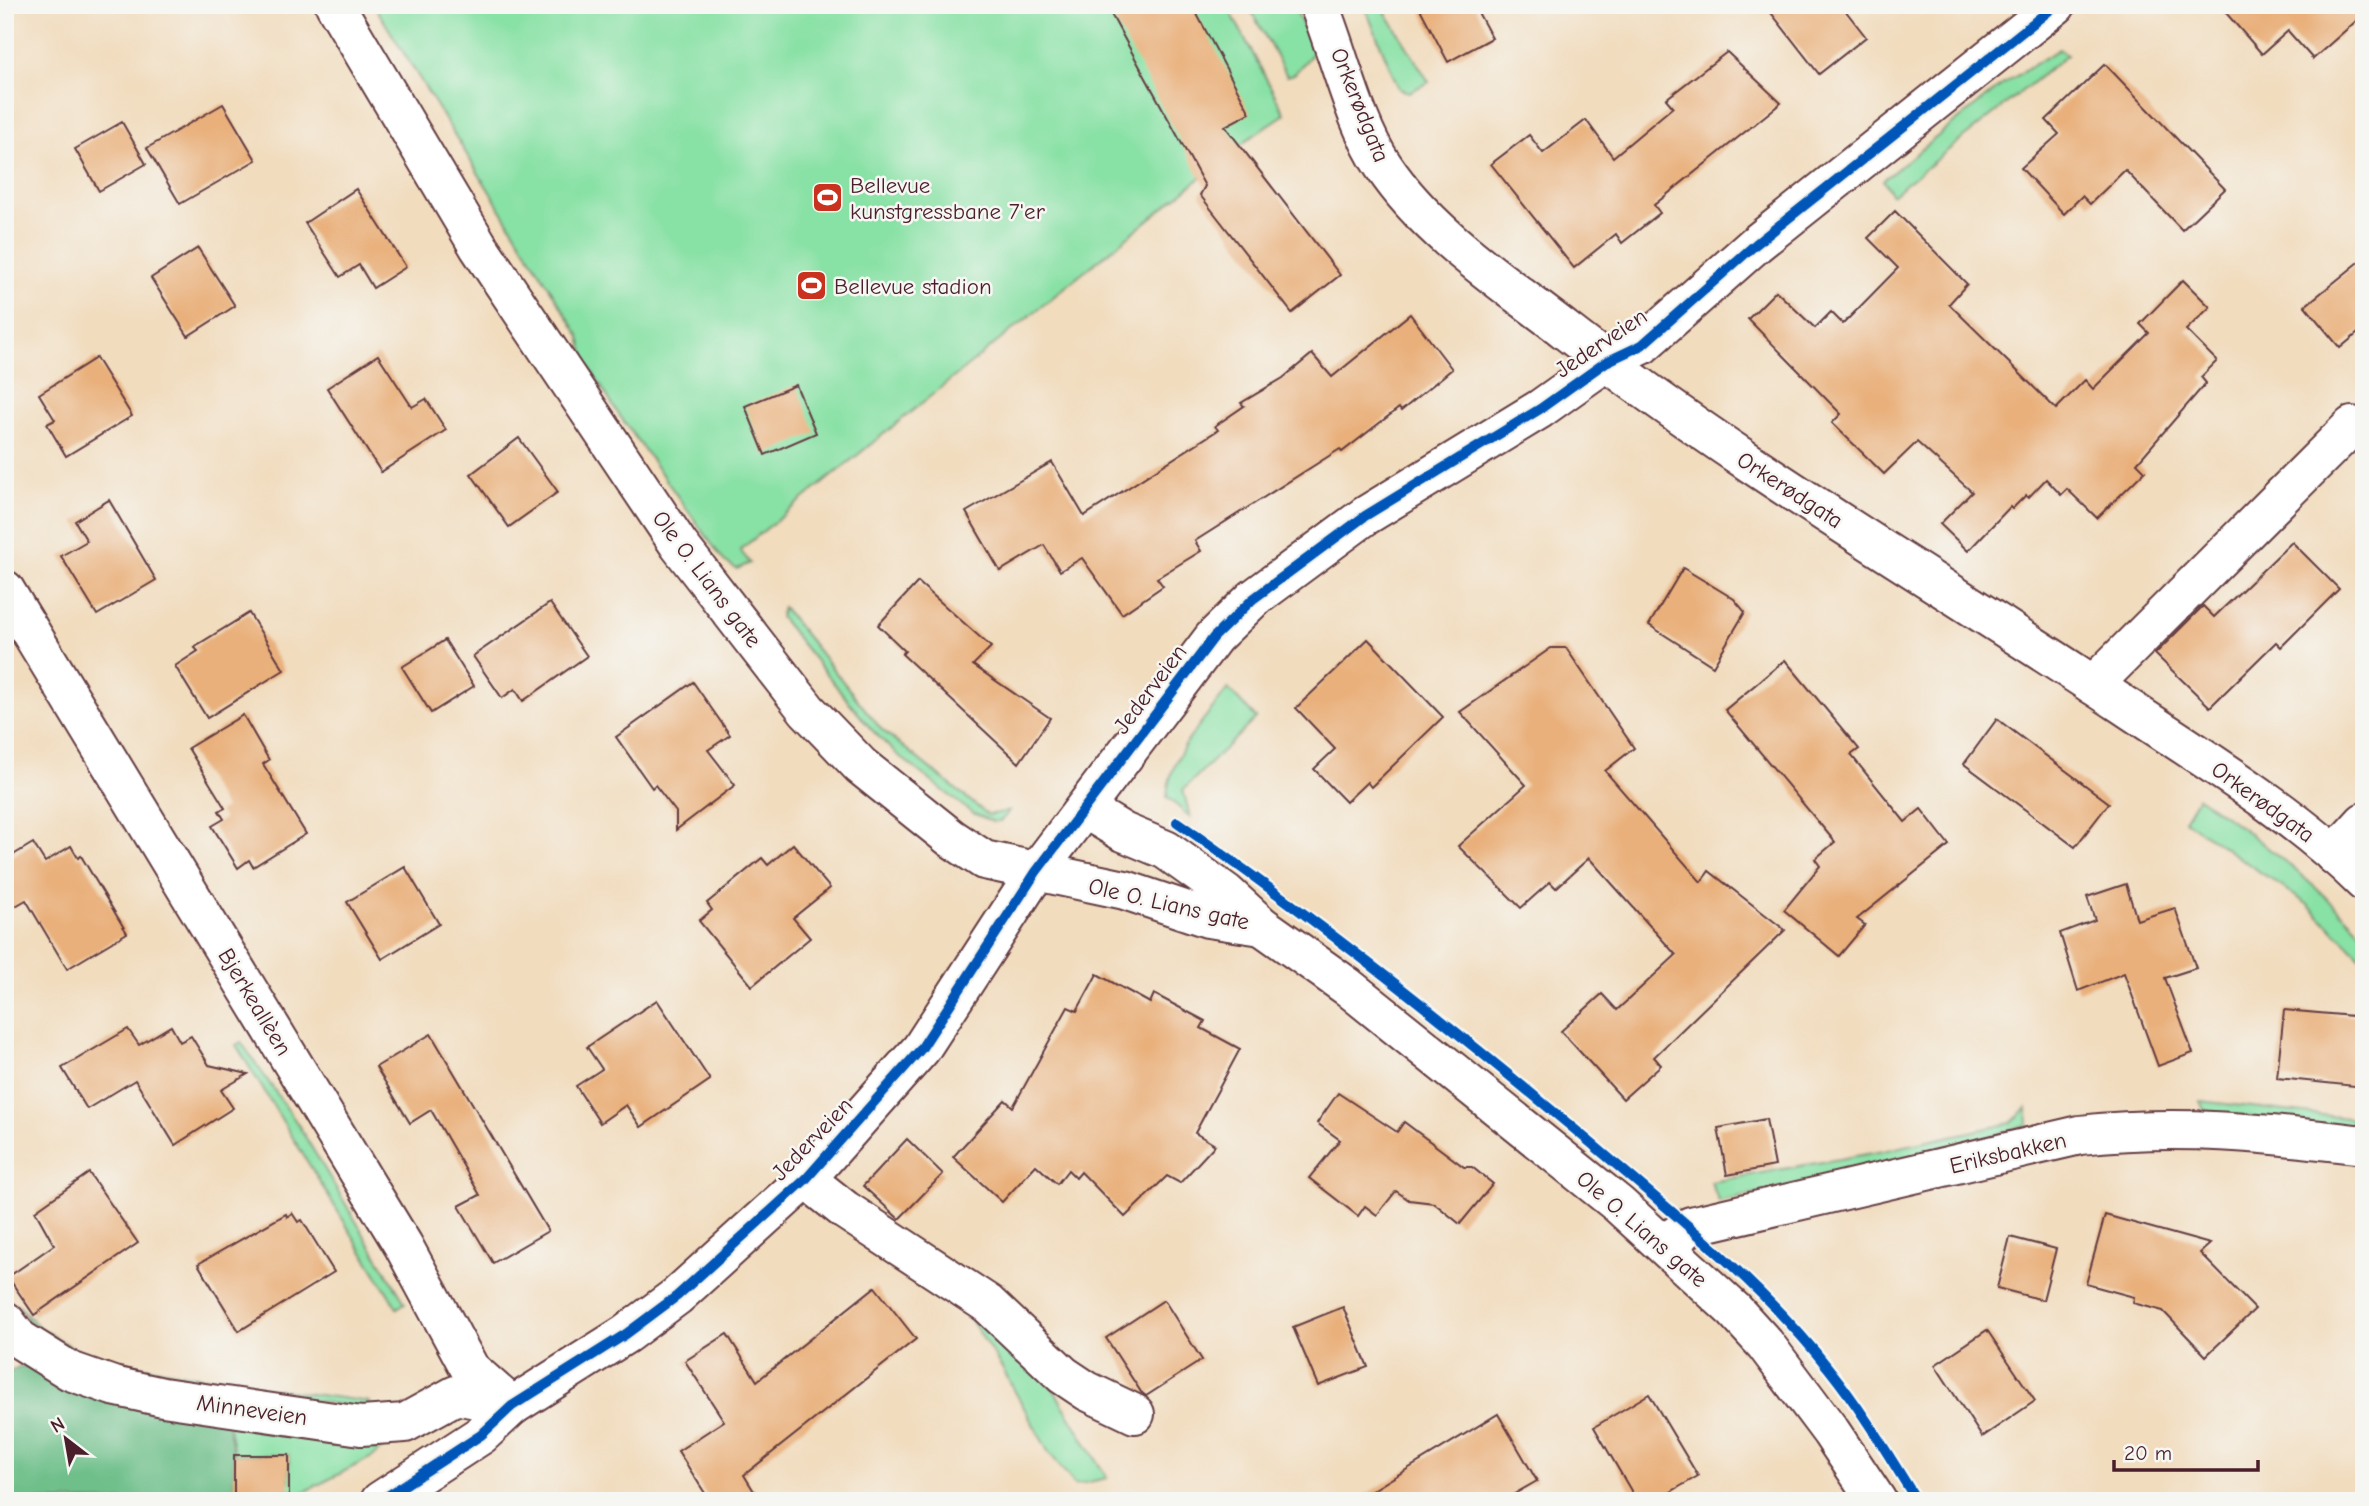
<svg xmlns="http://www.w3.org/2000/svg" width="2369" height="1506" font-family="'Comic Neue',sans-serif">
  <rect width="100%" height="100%" fill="#f6f6f2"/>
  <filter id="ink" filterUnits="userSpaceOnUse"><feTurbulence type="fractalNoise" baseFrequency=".0143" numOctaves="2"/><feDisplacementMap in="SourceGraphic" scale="14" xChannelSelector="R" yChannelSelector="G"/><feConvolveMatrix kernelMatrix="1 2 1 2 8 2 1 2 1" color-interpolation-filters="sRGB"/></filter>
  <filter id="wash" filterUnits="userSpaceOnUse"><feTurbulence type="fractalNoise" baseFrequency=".00686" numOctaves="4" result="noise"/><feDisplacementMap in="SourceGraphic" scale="28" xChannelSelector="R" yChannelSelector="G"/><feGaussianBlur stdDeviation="1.57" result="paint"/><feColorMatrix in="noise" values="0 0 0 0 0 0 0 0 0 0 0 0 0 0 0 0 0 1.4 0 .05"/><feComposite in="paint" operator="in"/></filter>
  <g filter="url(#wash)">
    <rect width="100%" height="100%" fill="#f1dcbe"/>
    <!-- green -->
    <g fill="#88e1a5" stroke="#698068" stroke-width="2">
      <path d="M 374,5 L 1227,5 L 1285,114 L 1251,137 L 740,550 L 750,563 L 737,569 L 724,561 L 617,412 L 586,362 L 580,337 Z"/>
      <path d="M 1248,5 L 1294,5 L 1314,52 L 1294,74 L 1287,76 Z"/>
      <path d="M 1364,5 L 1381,5 L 1429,82 L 1409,92 L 1399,89 Z"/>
      <path d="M 2059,49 L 2067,55 L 1892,195 L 1883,180 L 1999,87 Z"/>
      <path d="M 783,607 L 881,729 L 988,815 L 1009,811 L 1002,820 L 994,822 L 972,813 L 894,752 L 871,729 L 780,617 Z"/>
      <path d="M 1228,689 L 1256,718 L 1183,790 L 1190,817 L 1167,797 C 1169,755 1203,721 1228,689 Z"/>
      <path d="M 2198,797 C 2259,838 2314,882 2364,935 L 2364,960 L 2307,904 L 2184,820 Z"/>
      <path d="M 241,1042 L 297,1123 L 405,1303 L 397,1308 L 236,1045 Z"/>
      <path d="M 2200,1101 L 2364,1120 L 2364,1133 L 2215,1113 L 2204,1110 Z"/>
      <path d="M 2027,1108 L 2028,1124 L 1947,1152 L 1719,1202 L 1711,1182 L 1878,1152 L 2011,1123 Z"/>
      <path d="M 953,1292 L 1039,1365 L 1107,1478 L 1075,1485 L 1048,1451 L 1002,1368 Z"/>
      <path d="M 17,1304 L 40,1328 L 75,1349 L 101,1359 L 254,1386 L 370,1402 L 367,1409 L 141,1374 L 86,1359 L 34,1328 Z"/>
      <path d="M 228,1422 L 381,1440 L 384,1446 L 374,1456 L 289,1500 L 289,1455 L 234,1455 Z"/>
    </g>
    <!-- forest -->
    <path fill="#6ebf8a" stroke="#5c6f5a" stroke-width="2" d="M 26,1365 L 228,1422 L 234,1455 L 234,1500 L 289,1500 L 286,1501 L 5,1501 L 5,1373 Z"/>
    <g id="blocks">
      <!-- building -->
      <g fill="#e9b07b">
        <path d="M 1106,5 L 1192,5 L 1250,113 L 1225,126 L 1340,275 L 1292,313 L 1200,195 L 1205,186 Z"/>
        <path d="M 1418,5 L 1474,5 L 1492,38 L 1448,62 Z"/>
        <path d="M 1765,5 L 1841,5 L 1866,37 L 1819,74 Z"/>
        <path d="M 2219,5 L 2364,5 L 2364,14 L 2313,59 L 2288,31 L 2262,54 Z"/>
        <path d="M 1727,52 L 1781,103 L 1654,205 L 1660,213 L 1622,243 L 1616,234 L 1574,268 L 1491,164 L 1529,135 L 1543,153 L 1586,120 L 1613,157 L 1673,107 L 1666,99 Z"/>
        <path d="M 2105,64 L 2225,189 L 2182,230 L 2125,170 L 2090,204 L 2082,196 L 2064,214 L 2021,168 L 2059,134 L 2046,120 Z"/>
        <path d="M 223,104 L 256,160 L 180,204 L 147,148 Z"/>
        <path d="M 122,122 L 146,164 L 99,191 L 75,149 Z"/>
        <path d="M 356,189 L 406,267 L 373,288 L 359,265 L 340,277 L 305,223 Z"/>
        <path d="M 1895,211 L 1967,284 L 1949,304 L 2056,409 L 2085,380 L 2093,389 L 2149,333 L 2140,324 L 2183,280 L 2210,307 L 2186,330 L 2217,361 L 2201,377 L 2206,383 L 2137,463 L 2145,471 L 2097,518 L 2067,489 L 2061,495 L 2046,479 L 2028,498 L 2026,495 L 2012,509 L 2010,507 L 1968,551 L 1940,524 L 1972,492 L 1917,442 L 1884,474 L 1832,423 L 1841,414 L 1748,319 L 1776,291 L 1815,328 L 1831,312 L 1843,324 L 1898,268 L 1868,238 Z"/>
        <path d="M 198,248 L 235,306 L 188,336 L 151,278 Z"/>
        <path d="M 2364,258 L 2364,328 L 2340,348 L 2305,306 Z"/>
        <path d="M 1410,314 L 1452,369 L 1401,411 L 1399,408 L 1342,452 L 1340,449 L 1195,541 L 1201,551 L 1157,578 L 1163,586 L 1122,614 L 1082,558 L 1060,571 L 1044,545 L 1000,571 L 966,512 L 1052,462 L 1084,516 L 1218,430 L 1215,426 L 1244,406 L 1241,403 L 1283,378 L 1312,354 L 1332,377 Z"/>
        <path d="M 378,355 L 412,407 L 426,399 L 446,430 L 381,472 L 327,388 Z"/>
        <path d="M 96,358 L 132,416 L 66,456 L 47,424 L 55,420 L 39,394 Z"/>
        <path d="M 796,385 L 816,433 L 765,455 L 745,406 Z"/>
        <path d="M 519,438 L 558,492 L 509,527 L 471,474 Z"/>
        <path d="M 109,500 L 156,580 L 97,615 L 61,556 L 87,541 L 75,521 Z"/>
        <path d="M 2292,542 L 2339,589 L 2281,647 L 2276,642 L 2210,707 L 2155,654 L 2203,606 L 2214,617 Z"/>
        <path d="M 1683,568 L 1734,599 L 1745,612 L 1713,666 L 1649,625 Z"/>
        <path d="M 918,582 L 991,647 L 973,665 L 1050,718 L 1019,763 L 902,654 L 905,651 L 878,625 Z"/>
        <path d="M 550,603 L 587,656 L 523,701 L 515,689 L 502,698 L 473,656 Z"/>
        <path d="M 249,613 L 284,670 L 207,718 L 175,666 L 198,651 L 194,647 Z"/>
        <path d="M 1368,639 L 1443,717 L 1371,787 L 1367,782 L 1346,802 L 1314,769 L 1335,749 L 1296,708 Z"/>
        <path d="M 445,640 L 474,686 L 431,713 L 402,667 Z"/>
        <path d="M 1551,648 L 1566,648 L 1634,748 L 1605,771 L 1701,882 L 1709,871 L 1785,930 L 1654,1057 L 1661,1065 L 1623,1099 L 1561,1031 L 1602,994 L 1617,1010 L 1676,955 L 1589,858 L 1556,888 L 1550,882 L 1521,908 L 1458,846 L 1526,785 L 1460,712 Z"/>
        <path d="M 1785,660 L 1859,749 L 1851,755 L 1905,822 L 1921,809 L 1949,845 L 1857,919 L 1865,925 L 1839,956 L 1784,910 L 1820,866 L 1815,859 L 1835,842 L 1725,710 Z"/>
        <path d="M 693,682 L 730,735 L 708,750 L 735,785 L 676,830 L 676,812 L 655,785 L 652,788 L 616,737 Z"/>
        <path d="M 243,715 L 269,760 L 263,764 L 306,834 L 253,867 L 249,860 L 238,868 L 212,826 L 224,819 L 219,811 L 225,808 L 188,748 Z"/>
        <path d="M 1997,719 L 2109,803 L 2075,847 L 1964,764 Z"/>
        <path d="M 33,843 L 45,862 L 71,846 L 78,858 L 81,856 L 127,933 L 67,969 L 26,900 L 5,912 L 5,860 Z"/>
        <path d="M 793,844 L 830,888 L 793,918 L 810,938 L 752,986 L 699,921 L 712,910 L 707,903 L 762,858 L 768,865 Z"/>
        <path d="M 405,867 L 439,924 L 382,959 L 347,902 Z"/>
        <path d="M 2126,884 L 2137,920 L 2175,908 L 2196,968 L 2165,978 L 2193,1053 L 2158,1066 L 2124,973 L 2078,991 L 2060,933 L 2095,920 L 2087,897 Z"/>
        <path d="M 1097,974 L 1150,1003 L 1154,994 L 1205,1021 L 1201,1028 L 1240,1049 L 1195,1133 L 1215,1145 L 1180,1183 L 1167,1176 L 1125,1217 L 1081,1172 L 1076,1178 L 1068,1170 L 1057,1184 L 1036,1165 L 1002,1202 L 953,1157 L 1005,1100 L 1013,1107 L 1068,1007 L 1077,1011 Z"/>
        <path d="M 657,1000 L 710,1080 L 641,1127 L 626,1105 L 600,1123 L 576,1086 L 602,1069 L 587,1047 Z"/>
        <path d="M 2284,1010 L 2364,1017 L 2364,1087 L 2277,1078 Z"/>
        <path d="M 171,1026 L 180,1042 L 191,1036 L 209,1065 L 248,1074 L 221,1090 L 233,1108 L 175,1145 L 135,1080 L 87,1109 L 62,1068 L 128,1029 L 139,1045 Z"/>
        <path d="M 431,1034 L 548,1231 L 493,1263 L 459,1206 L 480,1195 L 431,1110 L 410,1123 L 376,1067 Z"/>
        <path d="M 1338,1093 L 1397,1132 L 1404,1122 L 1464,1167 L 1472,1167 L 1493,1184 L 1460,1224 L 1434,1203 L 1409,1200 L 1396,1191 L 1377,1215 L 1365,1206 L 1358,1216 L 1309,1178 L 1340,1140 L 1317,1123 Z"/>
        <path d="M 1766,1119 L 1775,1166 L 1727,1175 L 1718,1128 Z"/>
        <path d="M 907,1139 L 943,1174 L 899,1219 L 863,1186 Z"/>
        <path d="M 89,1173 L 138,1243 L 34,1315 L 8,1277 L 54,1245 L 35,1211 Z"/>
        <path d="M 292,1213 L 298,1222 L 302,1220 L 334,1272 L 239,1331 L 198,1264 L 286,1214 L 287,1217 Z"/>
        <path d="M 2105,1215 L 2210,1244 L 2200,1253 L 2255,1309 L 2206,1356 L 2163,1311 L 2133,1303 L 2134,1297 L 2086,1284 Z"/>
        <path d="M 2010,1237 L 2056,1249 L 2043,1300 L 1997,1288 Z"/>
        <path d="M 875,1287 L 916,1339 L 744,1475 L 760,1501 L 710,1501 L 678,1451 L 724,1421 L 685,1361 L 727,1334 L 757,1381 Z"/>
        <path d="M 1164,1300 L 1202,1360 L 1146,1396 L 1141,1392 L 1106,1338 Z"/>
        <path d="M 1343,1307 L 1368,1367 L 1318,1386 L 1293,1327 Z"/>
        <path d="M 1987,1330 L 2035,1401 L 1982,1437 L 1935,1365 Z"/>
        <path d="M 1649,1394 L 1698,1476 L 1655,1501 L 1637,1501 L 1594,1427 Z"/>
        <path d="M 1498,1414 L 1537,1481 L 1502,1501 L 1355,1501 Z"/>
        <path d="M 234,1455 L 289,1455 L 289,1500 L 234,1501 Z"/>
      </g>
    </g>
  </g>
  <g filter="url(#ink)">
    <use href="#blocks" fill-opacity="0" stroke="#633b41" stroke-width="2"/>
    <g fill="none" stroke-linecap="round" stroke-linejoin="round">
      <defs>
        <g id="minor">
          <path d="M 335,5 L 479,247 L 679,545 L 807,710 L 861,766 L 951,838 L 984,860 L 1125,890 L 1208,918 L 1262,926"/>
          <path d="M 1319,5 C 1339,54 1355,125 1384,167 C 1429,234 1502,281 1565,330 C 1742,468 1936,580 2122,704 C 2204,759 2293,812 2364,882"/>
          <path d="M 5,590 L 403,1245 L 470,1369 L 512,1406"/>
          <path d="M 2093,685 L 2352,426"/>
          <path d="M 1085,809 L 1123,832 L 1166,850 L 1226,893 L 1262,926 L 1348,987 L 1618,1204 L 1734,1310 L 1765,1344 L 1831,1432 L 1877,1501"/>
          <path d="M 2334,855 L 2364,822"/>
          <path d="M 806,1179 L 845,1210 L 988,1304 L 1063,1375 L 1087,1391 L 1135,1414"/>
          <path d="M 1663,1244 L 1691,1226 L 2080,1135 C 2179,1124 2266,1133 2364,1145"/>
          <path d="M 5,1321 L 19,1339 L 70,1371 L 113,1386 L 163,1397 L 361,1426 L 405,1423 L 456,1395 L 512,1406"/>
          <path d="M 380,1501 L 481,1435 L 512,1406 L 626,1334 L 677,1296 L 806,1179 L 921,1049 L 1036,872 L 1214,637 L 1253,599 L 1365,516 L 1540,409 L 1606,362 L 1642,345 L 1756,244 L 2056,5"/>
        </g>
      </defs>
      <!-- minor casing -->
      <use href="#minor" stroke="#633b41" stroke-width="42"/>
      <!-- minor -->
      <use href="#minor" stroke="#fff" stroke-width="38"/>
      <defs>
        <g id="cycleway">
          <path d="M 1177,822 C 1321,922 1457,1031 1591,1143 C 1672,1212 1763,1285 1829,1369 C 1862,1410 1889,1456 1917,1501"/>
          <path d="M 380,1501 L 481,1435 L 512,1406 L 626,1334 L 677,1296 L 806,1179 L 921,1049 L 1036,872 L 1214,637 L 1253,599 L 1365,516 L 1540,409 L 1606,362 L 1642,345 L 1756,244 L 2056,5"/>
        </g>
      </defs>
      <!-- cycleway casing -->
      <use href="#cycleway" stroke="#f6f6f2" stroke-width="15"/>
      <!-- cycleway -->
      <use href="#cycleway" stroke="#0057b8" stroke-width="10"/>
    </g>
  </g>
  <!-- icons -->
  <defs>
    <symbol id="stadium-square" viewBox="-11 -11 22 22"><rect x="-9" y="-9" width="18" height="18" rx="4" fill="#c8321e" stroke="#f6f6f2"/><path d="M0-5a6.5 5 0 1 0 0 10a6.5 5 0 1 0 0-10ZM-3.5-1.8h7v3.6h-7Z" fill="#fff"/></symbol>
  </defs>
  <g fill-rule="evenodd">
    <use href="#stadium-square" x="810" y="180" width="35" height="35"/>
    <use href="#stadium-square" x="794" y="268" width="35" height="35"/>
  </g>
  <g text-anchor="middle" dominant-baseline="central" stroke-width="5" stroke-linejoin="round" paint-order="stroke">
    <!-- street labels -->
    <g font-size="23" fill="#4a1f2b" stroke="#f6f6f2">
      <text transform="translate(1360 105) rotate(68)">Orkerødgata</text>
      <text transform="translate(1601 343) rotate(-34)">Jederveien</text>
      <text transform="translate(1790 490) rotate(33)">Orkerødgata</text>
      <text transform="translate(707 579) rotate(53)">Ole O. Lians gate</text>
      <text transform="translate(1150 689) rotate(-53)">Jederveien</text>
      <text transform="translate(2263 802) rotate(36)">Orkerødgata</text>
      <text transform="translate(1169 904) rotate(13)">Ole O. Lians gate</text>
      <text transform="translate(255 1002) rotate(59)">Bjerkeallèen</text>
      <text transform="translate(812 1139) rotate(-46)">Jederveien</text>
      <text transform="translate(2008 1153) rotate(-13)">Eriksbakken</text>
      <text transform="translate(1642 1229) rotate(41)">Ole O. Lians gate</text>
      <text transform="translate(252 1410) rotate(8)">Minneveien</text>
    </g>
    <!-- poi labels -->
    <g font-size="23" fill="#4a1f2b" stroke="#f6f6f2" text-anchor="start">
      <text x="850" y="185">Bellevue<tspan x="850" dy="26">kunstgressbane 7'er</tspan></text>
      <text x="834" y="286">Bellevue stadion</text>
    </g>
  </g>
  <!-- margin -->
  <rect width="2369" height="1506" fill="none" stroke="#f6f6f2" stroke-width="28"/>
  <!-- north arrow -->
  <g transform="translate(66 1439) rotate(329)" stroke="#f6f6f2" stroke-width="5" paint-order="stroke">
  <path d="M0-5L12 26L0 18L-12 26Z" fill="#4a1f2b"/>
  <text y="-10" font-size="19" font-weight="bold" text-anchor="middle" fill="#4a1f2b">N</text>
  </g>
  <!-- scale -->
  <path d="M2114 1460v10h144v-10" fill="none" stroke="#4a1f2b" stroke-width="3.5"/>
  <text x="2124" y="1460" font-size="21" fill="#4a1f2b" stroke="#f6f6f2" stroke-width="5" paint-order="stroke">20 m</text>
</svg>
